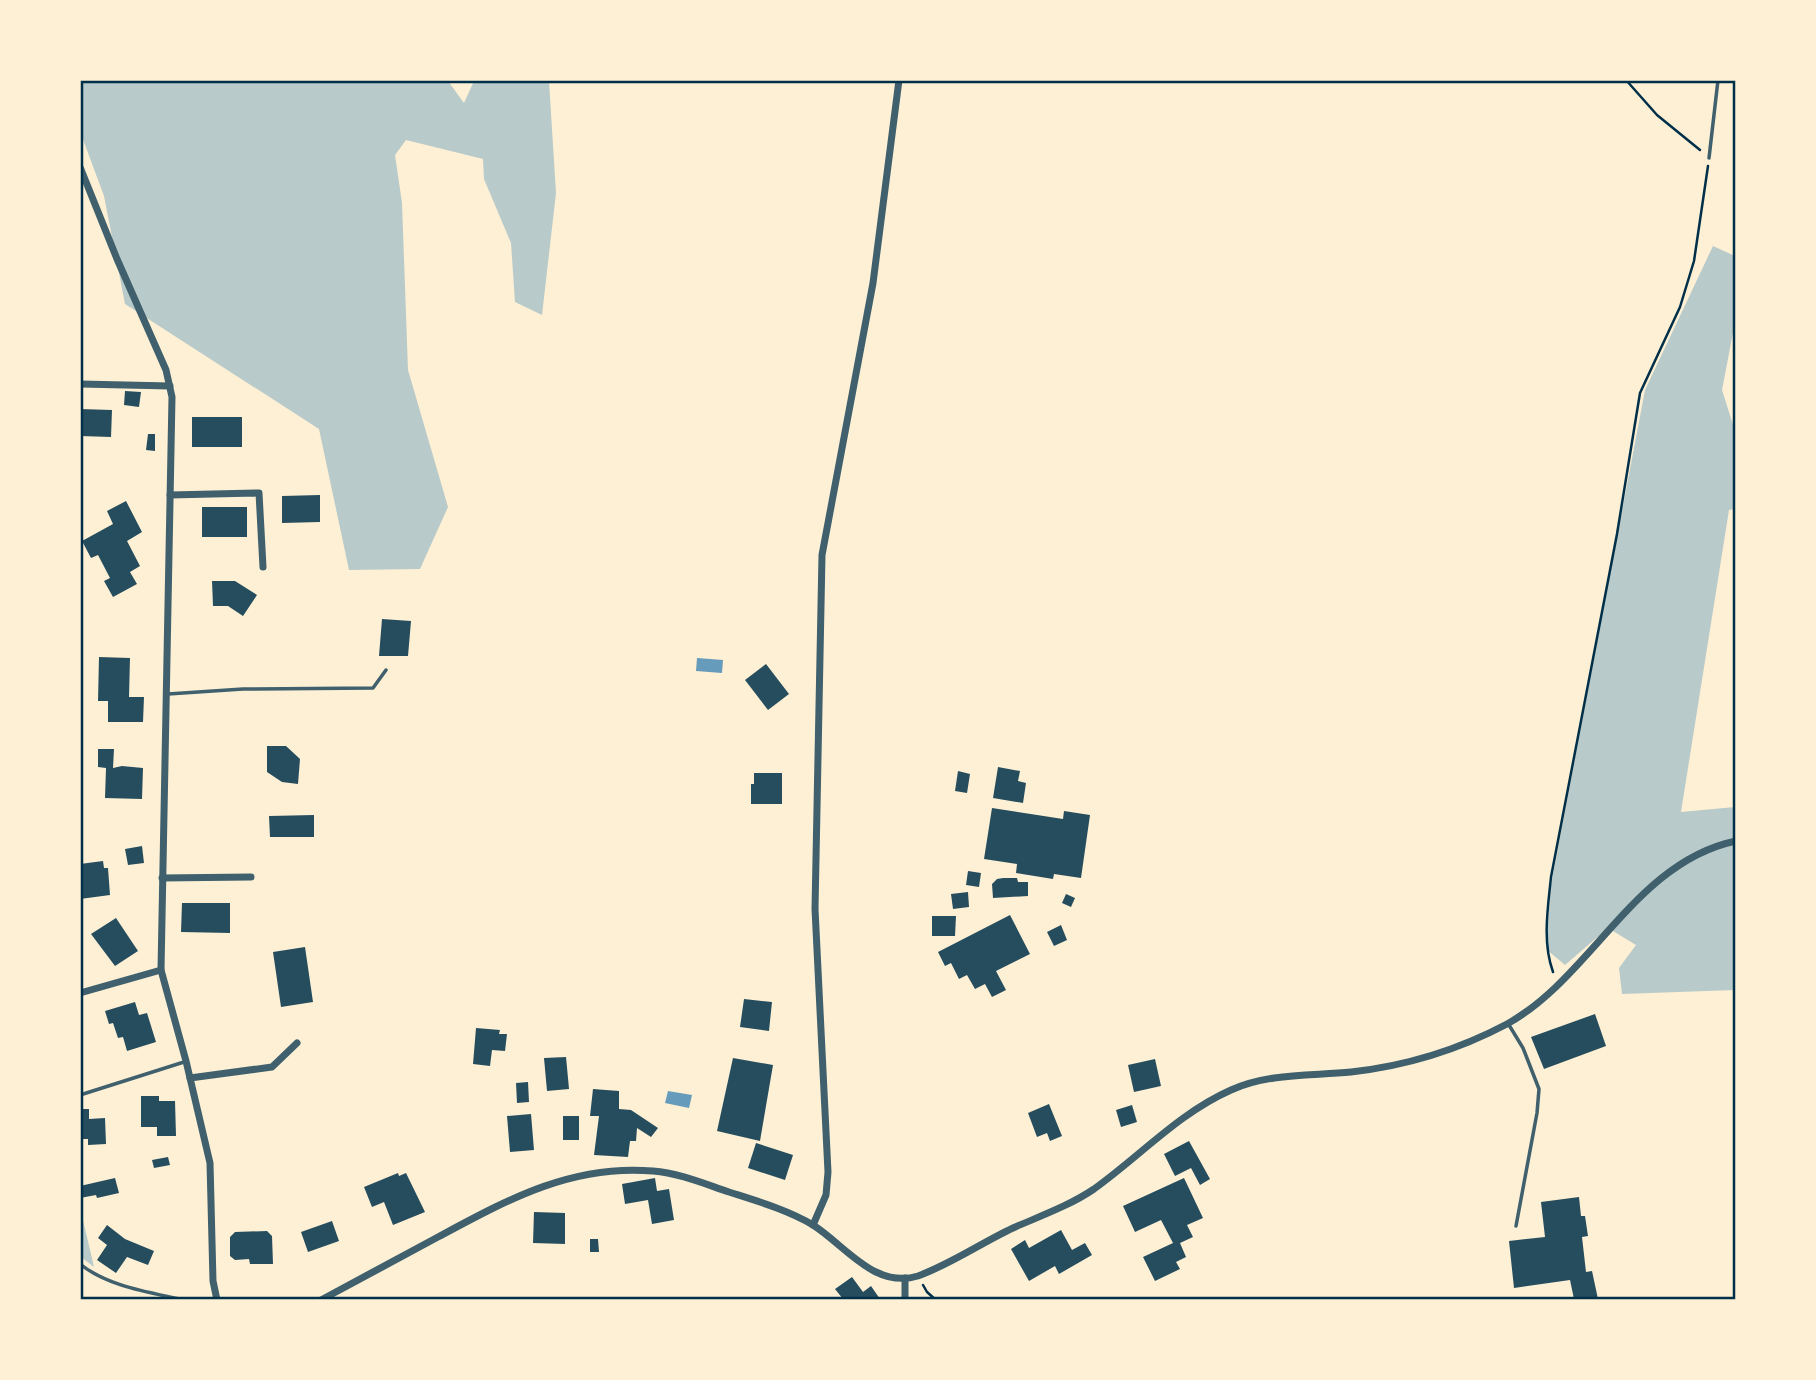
<svg xmlns="http://www.w3.org/2000/svg" width="1816" height="1380" font-family="Poppins,sans-serif">
  <rect width="100%" height="100%" fill="#fdf0d5"/>
  <!-- green -->
  <g fill="#b9caca">
    <path d="M 81,81 L 448,81 L 464,103 L 474,81 L 549,81 L 556,193 L 542,315 L 515,302 L 511,243 L 484,179 L 483,159 L 406,140 L 395,155 L 402,203 L 408,370 L 448,507 L 420,569 L 349,570 L 319,429 L 125,304 L 104,196 L 81,134 Z"/>
    <path d="M 1713,246 L 1735,256 L 1735,322 L 1722,390 L 1735,431 L 1735,509 L 1729,510 L 1681,812 L 1735,807 L 1735,990 L 1622,994 L 1619,968 L 1636,945 L 1608,928 L 1565,965 L 1546,949 L 1551,885 L 1645,390 Z"/>
    <path d="M 81,1218 L 83,1220 L 94,1267 L 81,1257 Z"/>
  </g>
  <!-- water -->
  <g fill="#669bbc">
    <path d="M 697,658 L 723,660 L 722,673 L 696,671 Z"/>
    <path d="M 668,1091 L 692,1095 L 689,1108 L 665,1103 Z"/>
  </g>
  <!-- building -->
  <g fill="#264d5e">
    <path d="M 125,391 L 141,392 L 139,407 L 124,405 Z"/>
    <path d="M 80,409 L 112,410 L 111,437 L 80,436 Z"/>
    <rect x="192" y="417" width="50" height="30"/>
    <path d="M 148,434 L 155,434 L 155,451 L 146,450 Z"/>
    <path d="M 320,495 L 320,522 L 282,523 L 282,496 Z"/>
    <path d="M 126,501 L 142,532 L 127,541 L 140,566 L 130,572 L 137,584 L 113,597 L 104,581 L 110,578 L 98,555 L 91,558 L 82,541 L 113,524 L 107,511 Z"/>
    <rect x="202" y="507" width="45" height="30"/>
    <path d="M 212,581 L 235,581 L 257,595 L 243,616 L 228,606 L 213,606 Z"/>
    <path d="M 382,619 L 411,621 L 408,656 L 379,656 Z"/>
    <path d="M 99,657 L 130,658 L 129,697 L 144,697 L 143,722 L 108,722 L 108,701 L 98,701 Z"/>
    <path d="M 766,664 L 789,694 L 768,710 L 745,680 Z"/>
    <path d="M 267,746 L 286,746 L 300,759 L 298,784 L 282,782 L 267,772 Z"/>
    <path d="M 98,749 L 114,749 L 113,768 L 122,766 L 143,768 L 142,799 L 105,798 L 106,768 L 98,767 Z"/>
    <path d="M 998,767 L 1020,771 L 1018,781 L 1026,783 L 1023,803 L 993,798 Z"/>
    <path d="M 958,771 L 970,774 L 967,793 L 955,791 Z"/>
    <path d="M 754,773 L 782,773 L 782,804 L 751,804 L 751,784 L 754,784 Z"/>
    <path d="M 992,808 L 1063,819 L 1064,811 L 1090,815 L 1081,878 L 1054,874 L 1053,879 L 1016,873 L 1017,864 L 984,859 Z"/>
    <path d="M 314,815 L 314,837 L 270,837 L 269,816 Z"/>
    <path d="M 142,846 L 144,863 L 128,865 L 125,849 Z"/>
    <path d="M 103,861 L 104,868 L 108,868 L 110,895 L 80,899 L 80,864 Z"/>
    <path d="M 968,871 L 981,873 L 979,887 L 966,885 Z"/>
    <path d="M 1003,878 L 1017,878 L 1018,882 L 1028,882 L 1028,896 L 993,898 L 992,884 L 997,879 Z"/>
    <path d="M 968,892 L 969,907 L 953,909 L 951,894 Z"/>
    <path d="M 1066,894 L 1075,898 L 1071,907 L 1062,903 Z"/>
    <path d="M 182,903 L 230,903 L 230,933 L 181,932 Z"/>
    <path d="M 1010,915 L 1030,954 L 996,971 L 1006,990 L 992,997 L 985,984 L 975,989 L 967,975 L 959,979 L 951,963 L 945,966 L 938,952 Z"/>
    <path d="M 932,916 L 956,916 L 955,936 L 932,936 Z"/>
    <path d="M 116,918 L 138,951 L 115,966 L 91,934 Z"/>
    <path d="M 1061,925 L 1067,940 L 1054,946 L 1047,932 Z"/>
    <path d="M 305,947 L 313,1002 L 281,1007 L 273,952 Z"/>
    <path d="M 744,999 L 772,1002 L 769,1031 L 740,1027 Z"/>
    <path d="M 135,1002 L 139,1015 L 147,1013 L 156,1042 L 127,1051 L 123,1037 L 118,1038 L 113,1023 L 109,1024 L 105,1011 Z"/>
    <path d="M 1595,1014 L 1606,1046 L 1544,1069 L 1531,1037 Z"/>
    <path d="M 476,1028 L 500,1030 L 499,1034 L 507,1034 L 505,1051 L 492,1050 L 490,1066 L 473,1064 Z"/>
    <path d="M 566,1057 L 569,1089 L 547,1091 L 544,1058 Z"/>
    <path d="M 733,1058 L 773,1065 L 760,1141 L 717,1131 Z"/>
    <path d="M 1155,1059 L 1161,1086 L 1134,1092 L 1128,1065 Z"/>
    <path d="M 528,1082 L 529,1102 L 517,1103 L 516,1083 Z"/>
    <path d="M 593,1089 L 619,1091 L 619,1109 L 631,1110 L 658,1128 L 651,1137 L 637,1128 L 636,1141 L 630,1141 L 628,1157 L 594,1155 L 599,1116 L 590,1116 Z"/>
    <path d="M 141,1096 L 159,1096 L 159,1101 L 175,1101 L 176,1136 L 157,1136 L 157,1127 L 141,1127 Z"/>
    <path d="M 1049,1104 L 1062,1136 L 1050,1141 L 1047,1133 L 1037,1137 L 1028,1113 Z"/>
    <path d="M 1132,1105 L 1137,1122 L 1121,1127 L 1116,1110 Z"/>
    <path d="M 80,1109 L 89,1109 L 89,1119 L 105,1118 L 106,1144 L 88,1145 L 88,1139 L 80,1139 Z"/>
    <path d="M 531,1114 L 534,1150 L 510,1152 L 507,1116 Z"/>
    <rect x="563" y="1116" width="16" height="24"/>
    <path d="M 1189,1141 L 1210,1179 L 1200,1185 L 1191,1168 L 1175,1176 L 1164,1154 Z"/>
    <path d="M 756,1143 L 793,1155 L 785,1180 L 748,1168 Z"/>
    <path d="M 168,1157 L 170,1165 L 154,1168 L 152,1160 Z"/>
    <path d="M 398,1173 L 399,1176 L 406,1173 L 425,1212 L 393,1225 L 384,1202 L 372,1207 L 364,1187 Z"/>
    <path d="M 115,1178 L 119,1193 L 97,1198 L 96,1195 L 80,1198 L 80,1186 Z"/>
    <path d="M 655,1178 L 657,1191 L 669,1189 L 674,1220 L 652,1224 L 648,1200 L 625,1204 L 622,1184 Z"/>
    <path d="M 1184,1178 L 1203,1218 L 1187,1225 L 1193,1237 L 1180,1243 L 1186,1257 L 1176,1262 L 1180,1269 L 1155,1281 L 1143,1257 L 1173,1243 L 1161,1220 L 1135,1232 L 1123,1206 Z"/>
    <path d="M 1579,1197 L 1581,1216 L 1585,1216 L 1588,1236 L 1582,1237 L 1586,1272 L 1592,1271 L 1598,1299 L 1574,1299 L 1570,1280 L 1514,1288 L 1509,1241 L 1545,1237 L 1541,1202 Z"/>
    <path d="M 534,1212 L 565,1213 L 565,1244 L 533,1243 Z"/>
    <path d="M 332,1221 L 339,1241 L 308,1252 L 301,1232 Z"/>
    <path d="M 107,1225 L 125,1239 L 154,1251 L 148,1265 L 127,1257 L 116,1273 L 97,1260 L 107,1245 L 98,1238 Z"/>
    <path d="M 1061,1230 L 1072,1250 L 1085,1243 L 1092,1255 L 1059,1274 L 1055,1266 L 1029,1281 L 1011,1249 L 1025,1240 L 1029,1248 Z"/>
    <path d="M 267,1231 L 272,1236 L 273,1264 L 250,1264 L 249,1259 L 235,1260 L 230,1256 L 230,1237 L 235,1232 Z"/>
    <path d="M 590,1239 L 598,1239 L 599,1252 L 590,1252 Z"/>
    <path d="M 852,1277 L 863,1292 L 871,1286 L 880,1299 L 843,1299 L 835,1289 Z"/>
  </g>
  <g fill="none" stroke-linecap="round" stroke-linejoin="round">
    <!-- path -->
    <g stroke="#003049" stroke-width="2.5">
      <path d="M 1626,80 L 1657,115 L 1700,150"/>
      <path d="M 1553,972 C 1542,942 1548,907 1551,877 L 1617,534 L 1640,393 L 1680,307 L 1694,261 L 1708,166"/>
      <path d="M 923,1285 L 927,1292 L 936,1300"/>
    </g>
    <!-- service -->
    <g stroke="#3f606c" stroke-width="3.5">
      <path d="M 1709,158 L 1718,80"/>
      <path d="M 168,694 L 243,689 L 373,688 L 386,670"/>
      <path d="M 1509,1025 L 1523,1048 L 1539,1089 L 1537,1113 L 1516,1226"/>
      <path d="M 80,1095 L 184,1062"/>
      <path d="M 80,1264 C 109,1287 149,1292 184,1300"/>
    </g>
    <!-- minor -->
    <g stroke="#3f606c" stroke-width="7">
      <path d="M 80,167 L 117,259 L 166,370 L 172,397 L 161,970 L 186,1061 L 210,1163 L 213,1281 L 217,1300"/>
      <path d="M 80,384 L 170,386"/>
      <path d="M 170,495 L 259,493 L 263,567"/>
      <path d="M 162,878 L 251,877"/>
      <path d="M 80,993 L 161,970"/>
      <path d="M 190,1078 L 272,1067 L 297,1043"/>
      <path d="M 813,1225 L 826,1195 L 828,1172 L 815,909 L 822,555 L 873,283 L 899,80"/>
      <path d="M 321,1300 C 360,1279 399,1258 438,1237 C 507,1200 571,1164 653,1171 C 679,1173 705,1184 729,1192 C 757,1201 788,1210 813,1225 C 846,1246 874,1289 918,1276 C 951,1264 981,1243 1013,1228 C 1040,1216 1069,1206 1094,1189 C 1140,1156 1179,1113 1231,1090 C 1269,1073 1310,1076 1351,1072 C 1405,1066 1458,1050 1507,1024 C 1592,977 1635,862 1736,841"/>
      <path d="M 905,1300 L 905,1278"/>
    </g>
  </g>
  <!-- border -->
  <rect width="1816" height="1380" fill="none" stroke="#fdf0d5" stroke-width="164"/>
  <rect x="82" y="82" width="1652" height="1216" fill="none" stroke="#003049" stroke-width="2.5"/>
</svg>
